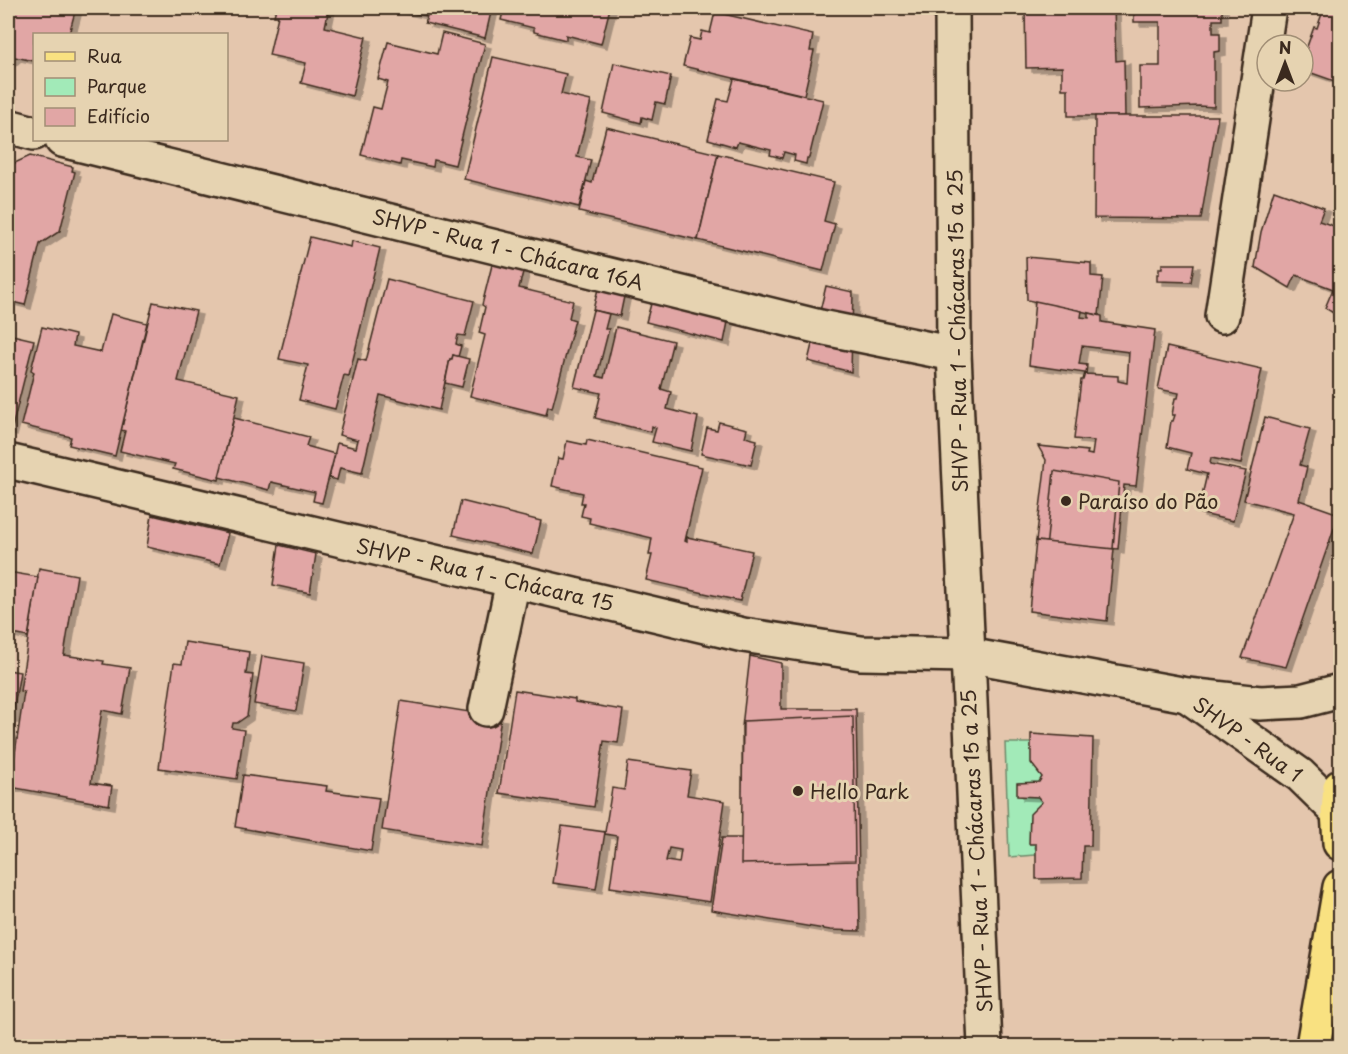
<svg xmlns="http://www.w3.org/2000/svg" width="1348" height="1054" font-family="'Playpen Sans',sans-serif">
  <defs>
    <filter id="shadow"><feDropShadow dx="6" dy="4" stdDeviation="0" flood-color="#0004"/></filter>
  </defs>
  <rect width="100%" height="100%" fill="#e4c6ad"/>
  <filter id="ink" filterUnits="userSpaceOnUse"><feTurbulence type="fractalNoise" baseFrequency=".0167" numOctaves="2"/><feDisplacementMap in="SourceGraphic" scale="12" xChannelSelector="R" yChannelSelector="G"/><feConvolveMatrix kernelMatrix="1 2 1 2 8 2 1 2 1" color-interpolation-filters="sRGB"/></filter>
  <g filter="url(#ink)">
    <!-- green -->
    <path fill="#a2eab8" stroke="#6e8a6b" stroke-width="1.5" d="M 1005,743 L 1071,743 L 1075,852 L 1009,857 Z"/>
    <!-- building -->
    <g fill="#e1a6a5" stroke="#3b2a1e" stroke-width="1.5" fill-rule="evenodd" filter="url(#shadow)">
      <path d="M 8,8 L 76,8 L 69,34 L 34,34 L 34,61 L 15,57 L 8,63 Z"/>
      <path d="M 276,8 L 329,8 L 325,27 L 366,37 L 352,96 L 301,83 L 306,63 L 269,55 L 278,16 L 274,16 Z"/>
      <path d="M 389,8 L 492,8 L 485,38 L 425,23 L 427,16 Z"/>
      <path d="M 504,8 L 610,8 L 601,44 L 566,35 L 566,40 L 534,32 L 534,28 L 501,20 Z"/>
      <path d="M 1025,8 L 1114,8 L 1116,61 L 1124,60 L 1125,116 L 1068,116 L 1068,89 L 1062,89 L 1062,67 L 1026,68 Z"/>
      <path d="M 1134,8 L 1222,8 L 1222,20 L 1213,20 L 1213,33 L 1220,33 L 1220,51 L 1214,52 L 1214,107 L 1199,106 L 1140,108 L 1140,66 L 1160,66 L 1160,22 L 1134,22 Z"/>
      <path d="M 1324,8 L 1340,8 L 1340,83 L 1303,70 L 1303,58 L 1314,27 L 1317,28 Z"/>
      <path d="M 715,12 L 813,35 L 810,51 L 814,51 L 804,95 L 683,66 L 690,38 L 700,40 L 702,31 L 710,33 Z"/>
      <path d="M 442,33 L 485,44 L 455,165 L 434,160 L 433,167 L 401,160 L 400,165 L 361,155 L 373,107 L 381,109 L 388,82 L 378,79 L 388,42 L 437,54 Z"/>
      <path d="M 493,57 L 566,74 L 561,94 L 591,101 L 577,157 L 591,160 L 579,207 L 464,179 Z"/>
      <path d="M 614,63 L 671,76 L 665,104 L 656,102 L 652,120 L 642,117 L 641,123 L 603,113 Z"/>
      <path d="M 734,79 L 823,100 L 809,158 L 807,158 L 806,164 L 794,161 L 795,155 L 784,152 L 782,158 L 770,155 L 771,150 L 738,142 L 736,147 L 708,139 L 718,99 L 728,101 Z"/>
      <path d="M 1095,116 L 1218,116 L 1201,219 L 1094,218 Z"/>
      <path d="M 606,127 L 718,154 L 698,240 L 579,212 L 586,181 L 592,183 Z"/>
      <path d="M 718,154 L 834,182 L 824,221 L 835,224 L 823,271 L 698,240 Z"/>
      <path d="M 30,156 L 73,167 L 72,171 L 75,172 L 60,231 L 40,244 L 25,305 L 8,301 L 8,166 Z"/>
      <path d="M 1274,190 L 1324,208 L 1319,221 L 1337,227 L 1340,217 L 1340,317 L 1325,308 L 1333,289 L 1296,275 L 1290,288 L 1255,267 L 1261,232 Z"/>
      <path d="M 310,237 L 351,247 L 352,241 L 380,248 L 349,376 L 344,375 L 335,409 L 299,400 L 308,365 L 279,359 Z"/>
      <path d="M 495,253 L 526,260 L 519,288 L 573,301 L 569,318 L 575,320 L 552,408 L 548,406 L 546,415 L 470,396 L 485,335 L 479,333 L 485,307 L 482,305 Z"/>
      <path d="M 1026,257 L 1091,263 L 1091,276 L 1103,277 L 1099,315 L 1027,300 Z"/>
      <path d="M 1162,264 L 1194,264 L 1191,282 L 1157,281 L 1157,274 L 1159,274 L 1159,268 L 1162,268 Z"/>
      <path d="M 387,279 L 474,301 L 465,336 L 458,335 L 456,344 L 461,346 L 458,357 L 453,355 L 452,359 L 450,359 L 439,410 L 380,395 L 362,473 L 340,468 L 337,480 L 329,478 L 337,443 L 356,448 L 358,440 L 339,435 L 358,359 L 366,361 Z"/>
      <path d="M 600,280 L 626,287 L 620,316 L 593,310 Z"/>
      <path d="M 826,286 L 853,292 L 851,372 L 808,361 Z"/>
      <path d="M 654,293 L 730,312 L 724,342 L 646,322 Z"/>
      <path d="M 1035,301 L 1082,311 L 1081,317 L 1089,318 L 1089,313 L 1102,316 L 1102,322 L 1155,330 L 1136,486 L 1124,485 L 1118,549 L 1036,541 L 1046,460 L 1038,446 L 1088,451 L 1087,454 L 1092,455 L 1094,441 L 1074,439 L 1081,380 L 1083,380 L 1085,373 L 1029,365 ZM 1082,346 L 1129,352 L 1127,383 L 1118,381 L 1118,376 L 1086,374 L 1087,365 L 1079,364 Z"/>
      <path d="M 153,302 L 196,311 L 178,381 L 239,395 L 219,480 L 173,469 L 175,464 L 120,451 L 125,431 L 121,430 Z"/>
      <path d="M 593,310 L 609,314 L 605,329 L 609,329 L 597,376 L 604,378 L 616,327 L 673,341 L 661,389 L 671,392 L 667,409 L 698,417 L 691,451 L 652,442 L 656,428 L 652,426 L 651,432 L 595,418 L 601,393 L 574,387 Z"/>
      <path d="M 111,314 L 147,323 L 115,456 L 69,445 L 71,437 L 21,425 L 34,372 L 31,370 L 42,327 L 75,335 L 73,346 L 101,352 Z"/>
      <path d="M 8,334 L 34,340 L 11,432 L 8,431 Z"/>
      <path d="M 1167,347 L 1262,369 L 1241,464 L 1211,458 L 1210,464 L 1246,471 L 1233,521 L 1198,513 L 1207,474 L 1187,469 L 1191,453 L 1167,447 L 1171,421 L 1173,421 L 1175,415 L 1172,415 L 1175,398 L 1178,398 L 1179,393 L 1158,389 Z"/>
      <path d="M 453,355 L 469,359 L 462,387 L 445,383 L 450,359 L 452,359 Z"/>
      <path d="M 1265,417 L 1310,429 L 1300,465 L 1307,467 L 1299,500 L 1339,514 L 1286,667 L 1242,658 L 1294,513 L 1244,500 Z"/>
      <path d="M 234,418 L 309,437 L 306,446 L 335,454 L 322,503 L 313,501 L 315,492 L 271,482 L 269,490 L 219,477 Z"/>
      <path d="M 719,422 L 747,429 L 745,437 L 757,440 L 751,465 L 701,454 L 707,428 L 717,430 Z"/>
      <path d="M 587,440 L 702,467 L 685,541 L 687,542 L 687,537 L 752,551 L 740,601 L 646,580 L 652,555 L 649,555 L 652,538 L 589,523 L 590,518 L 581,516 L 584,503 L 581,503 L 583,493 L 552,486 L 558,458 L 563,459 L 567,441 L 586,445 Z"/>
      <path d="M 1054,471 L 1119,482 L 1107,615 L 1040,607 Z"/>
      <path d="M 461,501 L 541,521 L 533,554 L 453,535 Z"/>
      <path d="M 152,515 L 228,533 L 220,564 L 147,547 Z"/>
      <path d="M 1036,541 L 1114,549 L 1107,621 L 1029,611 Z"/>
      <path d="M 279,545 L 316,554 L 310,593 L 273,585 Z"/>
      <path d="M 39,568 L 77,575 L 64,655 L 104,661 L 103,664 L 130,668 L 122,714 L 102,710 L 91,783 L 112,786 L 109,805 L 10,787 L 24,692 L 20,691 Z"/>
      <path d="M 8,572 L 38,577 L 28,637 L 8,633 Z"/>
      <path d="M 185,642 L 249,652 L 246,674 L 253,675 L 247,716 L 237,723 L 233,723 L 232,728 L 244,730 L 237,779 L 159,768 L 174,663 L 182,664 Z"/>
      <path d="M 262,656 L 304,663 L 296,711 L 254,704 Z"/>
      <path d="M 750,656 L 781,663 L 781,709 L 856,709 L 860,931 L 830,930 L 711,910 L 722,838 L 743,838 L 742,727 Z"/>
      <path d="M 8,670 L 20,672 L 12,719 L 8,719 Z"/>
      <path d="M 515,690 L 575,699 L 575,702 L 623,710 L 618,743 L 604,741 L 594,807 L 499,793 Z"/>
      <path d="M 401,701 L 501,717 L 482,846 L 382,830 Z"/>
      <path d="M 853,716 L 855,861 L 741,864 L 743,721 Z"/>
      <path d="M 1031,734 L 1093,738 L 1091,846 L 1083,846 L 1082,878 L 1036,879 L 1036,844 L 1029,844 L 1030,814 L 1042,802 L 1038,797 L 1017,796 L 1017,783 L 1039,782 L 1042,777 L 1031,763 Z"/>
      <path d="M 628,762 L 691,771 L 687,795 L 725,801 L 710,902 L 610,887 L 617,836 L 605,834 L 605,832 L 612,788 L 624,790 ZM 669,848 L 681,850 L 679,863 L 666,861 Z"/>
      <path d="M 243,775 L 327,786 L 326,791 L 379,798 L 371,851 L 235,827 Z"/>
      <path d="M 562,826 L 605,832 L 596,889 L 553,883 Z"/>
    </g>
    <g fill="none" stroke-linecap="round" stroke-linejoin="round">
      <defs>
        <g id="minor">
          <path d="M 952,8 L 954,354 L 968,655 L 1187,695 L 1260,703 L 1301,701 L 1340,691"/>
          <path d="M 8,126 L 34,133"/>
          <path d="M 62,140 L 820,327 L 954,354"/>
          <path d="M 1222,316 L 1269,8"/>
          <path d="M 8,461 L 743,635 L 861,653 L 968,655 L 985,1046"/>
          <path d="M 1188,696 L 1300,775 L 1338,812"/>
          <path d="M 486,709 L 513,581"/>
        </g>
        <g id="major">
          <path d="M 1340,787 L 1338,812 L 1340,843"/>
          <path d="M 1313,1046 L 1340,887"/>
        </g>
      </defs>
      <!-- minor casing -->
      <use href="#minor" stroke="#3b2a1e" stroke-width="38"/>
      <!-- major casing -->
      <use href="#major" stroke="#3b2a1e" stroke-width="38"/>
      <!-- minor -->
      <use href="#minor" stroke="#e6d3b1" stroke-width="33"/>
      <!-- major -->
      <use href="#major" stroke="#f9e181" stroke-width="33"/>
    </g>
  </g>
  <!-- markers -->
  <g fill="#3b2a1e" stroke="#e6d3b1" stroke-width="2">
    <circle cx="1066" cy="501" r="6"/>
    <circle cx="798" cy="791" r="6"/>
  </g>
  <g text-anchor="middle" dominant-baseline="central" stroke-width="6" stroke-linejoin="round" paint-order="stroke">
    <!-- street labels -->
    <g font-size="20" fill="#3b2a1e" stroke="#e6d3b1">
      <text transform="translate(508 249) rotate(14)">SHVP - Rua 1 - Chácara 16A</text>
      <text transform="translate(957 331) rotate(-91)">SHVP - Rua 1 - Chácaras 15 a 25</text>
      <text transform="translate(485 574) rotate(13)">SHVP - Rua 1 - Chácara 15</text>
      <text transform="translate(1248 739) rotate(36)">SHVP - Rua 1</text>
      <text transform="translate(976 851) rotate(-93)">SHVP - Rua 1 - Chácaras 15 a 25</text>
    </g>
    <!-- poi labels -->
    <g font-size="20" fill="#3b2a1e" stroke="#e6d3b1" text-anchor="start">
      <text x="1078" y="501">Paraíso do Pão</text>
      <text x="810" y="791">Hello Park</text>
    </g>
  </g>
  <!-- margin -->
  <rect width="1348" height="1054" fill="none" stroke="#e6d3b1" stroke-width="30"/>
  <rect x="15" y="15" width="1318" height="1024" fill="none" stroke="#3b2a1e" stroke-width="2" filter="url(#ink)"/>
  <!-- legend -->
  <rect x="33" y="33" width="195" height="108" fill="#e6d3b1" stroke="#a28f76" stroke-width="1.5"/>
  <rect x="45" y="52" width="30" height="9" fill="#f9e181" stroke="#a28f76" stroke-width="1.5"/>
  <text x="87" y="63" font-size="18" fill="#3b2a1e">Rua</text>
  <rect x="45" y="78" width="30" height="18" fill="#a2eab8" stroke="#a28f76" stroke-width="1.5"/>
  <text x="87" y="93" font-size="18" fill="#3b2a1e">Parque</text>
  <rect x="45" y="108" width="30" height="18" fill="#e1a6a5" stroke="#a28f76" stroke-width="1.5"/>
  <text x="87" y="123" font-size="18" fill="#3b2a1e">Edifício</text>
  <!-- north arrow -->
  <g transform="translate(1285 63)"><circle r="28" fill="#e6d3b1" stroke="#a28f76" stroke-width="1.5"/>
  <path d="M0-4.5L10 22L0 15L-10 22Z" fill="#3b2a1e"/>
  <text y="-9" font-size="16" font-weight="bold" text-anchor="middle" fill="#3b2a1e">N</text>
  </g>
</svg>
